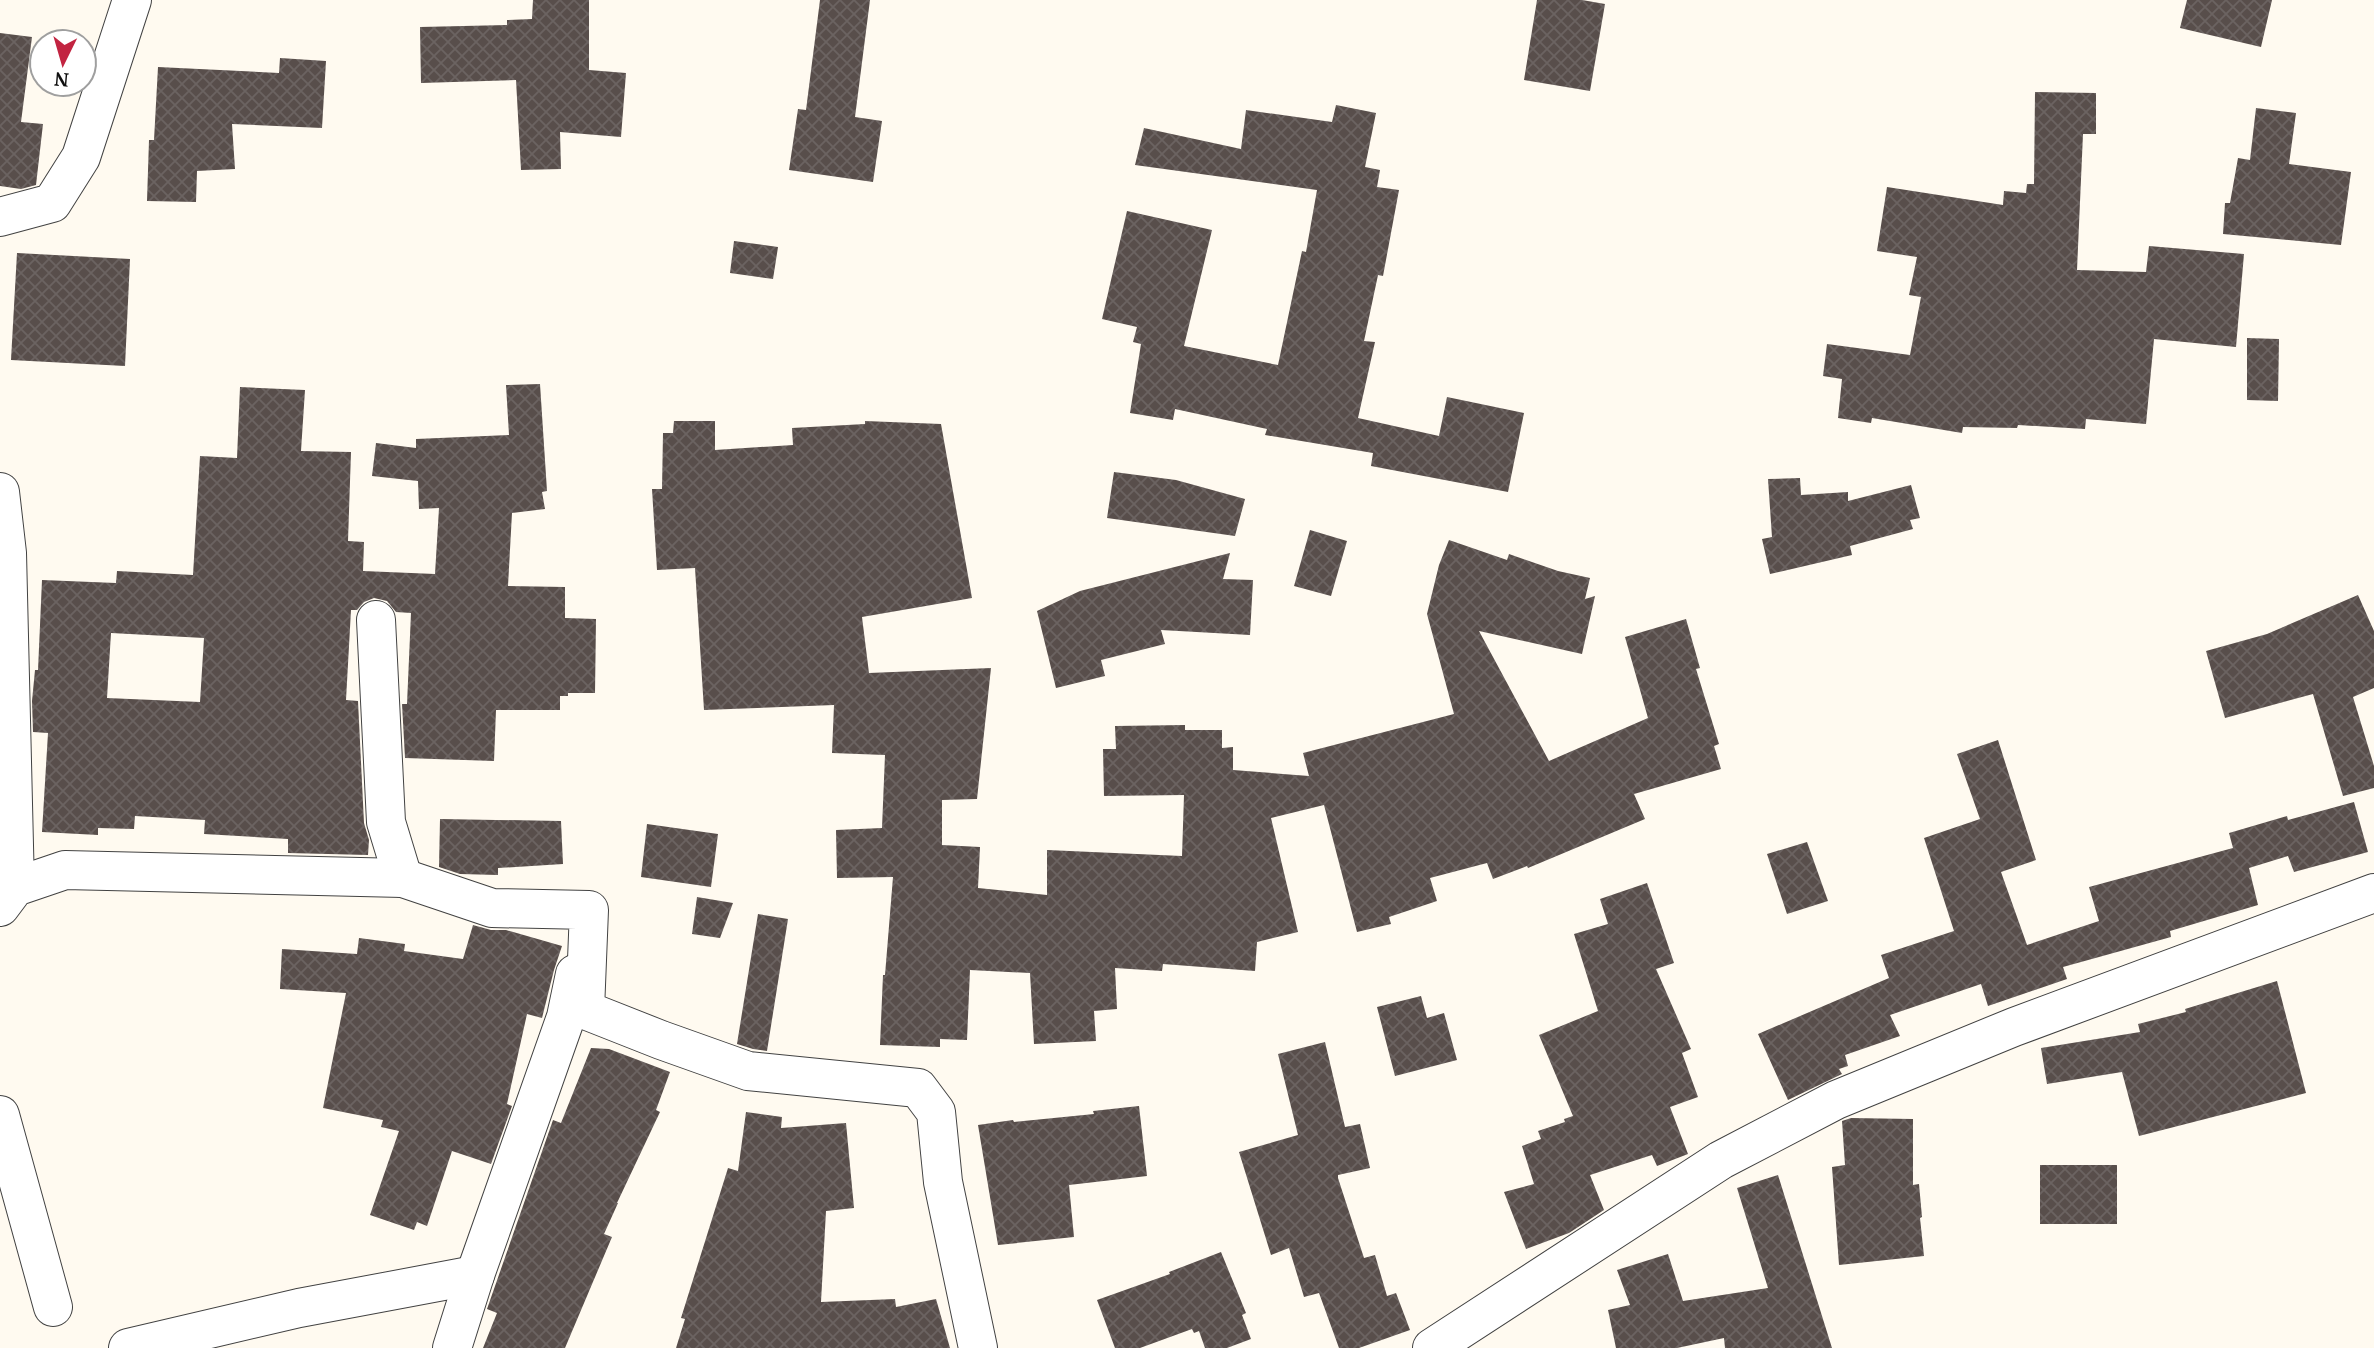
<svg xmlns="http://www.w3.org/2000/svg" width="2374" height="1348" font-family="'PT Serif',serif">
  <defs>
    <pattern id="building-cross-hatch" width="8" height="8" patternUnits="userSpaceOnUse" patternTransform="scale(1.75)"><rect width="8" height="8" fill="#584e4b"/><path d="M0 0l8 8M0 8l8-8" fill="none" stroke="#6b6361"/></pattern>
  </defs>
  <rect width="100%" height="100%" fill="#fffaf0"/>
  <!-- building -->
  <g fill="url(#building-cross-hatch)" fill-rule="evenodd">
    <path d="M 533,0 L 589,0 L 589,70 L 626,73 L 621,137 L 560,132 L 561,169 L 521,170 L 516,80 L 421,83 L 420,27 L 507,25 L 507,20 L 532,19 Z"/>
    <path d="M 820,0 L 870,0 L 855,117 L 882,121 L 873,182 L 789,170 L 798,109 L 806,110 Z"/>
    <path d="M 1537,0 L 1582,0 L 1605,4 L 1590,91 L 1524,80 Z"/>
    <path d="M 2187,0 L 2272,0 L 2261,47 L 2180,28 Z"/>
    <path d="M 0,33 L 32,37 L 21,122 L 43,124 L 36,185 L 21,189 L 0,186 Z"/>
    <path d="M 280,58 L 326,61 L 322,128 L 232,124 L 235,169 L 197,171 L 196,202 L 147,201 L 149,140 L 154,140 L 158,67 L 279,73 Z"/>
    <path d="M 2035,92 L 2096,93 L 2096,134 L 2083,134 L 2077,270 L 2146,272 L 2149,246 L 2244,254 L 2236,347 L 2154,339 L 2146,424 L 2086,419 L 2085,429 L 2018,425 L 2017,428 L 1963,427 L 1962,433 L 1872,418 L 1871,423 L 1838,418 L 1842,379 L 1823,376 L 1827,344 L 1910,355 L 1921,297 L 1909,295 L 1917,257 L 1877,251 L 1887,187 L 2003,205 L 2004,191 L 2026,193 L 2027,184 L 2034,184 Z"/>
    <path d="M 1336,105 L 1376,113 L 1365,167 L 1380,170 L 1377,187 L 1399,190 L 1383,276 L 1378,275 L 1364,341 L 1375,342 L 1358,418 L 1439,436 L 1447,397 L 1524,413 L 1508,492 L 1371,466 L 1373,453 L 1265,435 L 1267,429 L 1175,409 L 1173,420 L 1130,413 L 1141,344 L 1133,342 L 1137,327 L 1102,319 L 1127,211 L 1212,230 L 1184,346 L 1278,365 L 1302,251 L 1306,252 L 1317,190 L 1135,165 L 1144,128 L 1241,149 L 1246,110 L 1332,122 Z"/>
    <path d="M 2256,108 L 2296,113 L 2289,164 L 2351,172 L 2341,245 L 2223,234 L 2225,203 L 2230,203 L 2238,158 L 2250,160 Z"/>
    <path d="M 734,241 L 778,247 L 773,279 L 730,273 Z"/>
    <path d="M 17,253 L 130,259 L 125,366 L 11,360 Z"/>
    <path d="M 2247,338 L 2279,339 L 2278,401 L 2247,400 Z"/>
    <path d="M 540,384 L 547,491 L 542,492 L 545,509 L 512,513 L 508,586 L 565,587 L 565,618 L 596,619 L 595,693 L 568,693 L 568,696 L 560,696 L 560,710 L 496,710 L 494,761 L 405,758 L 402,704 L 407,704 L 411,613 L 396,612 L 387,601 L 374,598 L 364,602 L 357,610 L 351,610 L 346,700 L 358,701 L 364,823 L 369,840 L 368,855 L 288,853 L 288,839 L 204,834 L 205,820 L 135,816 L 134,829 L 98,828 L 98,835 L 42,832 L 48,733 L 33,732 L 32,701 L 35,670 L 38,670 L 42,580 L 116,583 L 117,571 L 193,575 L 200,456 L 237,458 L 240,387 L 305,390 L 301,451 L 351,452 L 348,541 L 364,542 L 363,571 L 435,574 L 439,508 L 419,509 L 418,481 L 372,476 L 376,443 L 416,448 L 416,439 L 509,435 L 506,385 ZM 111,633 L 204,638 L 200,702 L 107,698 Z"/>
    <path d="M 674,421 L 715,421 L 715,450 L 793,445 L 792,428 L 865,424 L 865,421 L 941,424 L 972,598 L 862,617 L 869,673 L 991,668 L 977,799 L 942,800 L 942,845 L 980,847 L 978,888 L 1047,895 L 1047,850 L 1182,856 L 1184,795 L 1104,796 L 1103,749 L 1116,749 L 1115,726 L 1185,725 L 1185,730 L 1222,730 L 1222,748 L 1233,747 L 1233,770 L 1309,776 L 1303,753 L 1454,714 L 1427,614 L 1439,565 L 1449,540 L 1507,560 L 1509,554 L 1558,571 L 1590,578 L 1585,599 L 1595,596 L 1582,654 L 1479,631 L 1549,761 L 1648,718 L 1625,637 L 1686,619 L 1700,668 L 1696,669 L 1719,744 L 1714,746 L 1721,769 L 1634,794 L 1645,819 L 1528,868 L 1527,866 L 1493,879 L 1487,863 L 1430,878 L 1437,901 L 1389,917 L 1391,924 L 1357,932 L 1324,805 L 1271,818 L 1298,932 L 1257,942 L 1255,971 L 1163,964 L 1162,971 L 1115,968 L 1117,1009 L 1094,1011 L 1096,1041 L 1034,1044 L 1030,973 L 970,970 L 967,1040 L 940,1039 L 940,1047 L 880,1045 L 883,975 L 885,975 L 893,877 L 837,878 L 836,830 L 882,828 L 885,755 L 832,753 L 834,705 L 704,710 L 695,568 L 657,570 L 652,489 L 662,489 L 663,433 L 673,433 Z"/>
    <path d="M 1114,472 L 1176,480 L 1245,499 L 1235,536 L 1107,518 Z"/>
    <path d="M 1800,478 L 1801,495 L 1848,492 L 1848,501 L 1911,485 L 1920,518 L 1910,520 L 1913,529 L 1850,546 L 1852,555 L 1770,574 L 1762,539 L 1772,537 L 1768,479 Z"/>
    <path d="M 1310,530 L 1347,541 L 1331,596 L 1294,586 Z"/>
    <path d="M 1230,553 L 1223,579 L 1253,580 L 1250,635 L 1161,630 L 1165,644 L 1101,660 L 1105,676 L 1056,688 L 1037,611 L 1080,591 Z"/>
    <path d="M 2358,595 L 2374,631 L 2374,688 L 2353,697 L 2374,766 L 2374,788 L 2343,796 L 2313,694 L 2225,718 L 2206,651 L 2267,634 Z"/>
    <path d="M 1998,740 L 2036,860 L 2001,872 L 2027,945 L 2099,921 L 2089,887 L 2233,848 L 2229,833 L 2287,816 L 2288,820 L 2354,802 L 2368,852 L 2294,872 L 2288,856 L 2249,868 L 2258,905 L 2170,931 L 2171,937 L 2063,967 L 2067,979 L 1988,1006 L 1981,984 L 1890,1015 L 1900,1036 L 1845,1055 L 1848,1066 L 1839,1069 L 1842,1074 L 1788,1100 L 1758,1034 L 1889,978 L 1881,955 L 1954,931 L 1924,838 L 1980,819 L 1957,754 Z"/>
    <path d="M 440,819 L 561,821 L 563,864 L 498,868 L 498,875 L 460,874 L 439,867 Z"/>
    <path d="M 647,824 L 718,834 L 711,887 L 641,877 Z"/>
    <path d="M 1807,842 L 1828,901 L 1787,914 L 1767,854 Z"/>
    <path d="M 1647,883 L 1674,963 L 1656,969 L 1691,1049 L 1682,1053 L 1698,1097 L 1670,1107 L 1688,1154 L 1657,1166 L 1652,1155 L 1590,1175 L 1604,1210 L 1569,1233 L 1526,1249 L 1504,1192 L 1534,1184 L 1522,1146 L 1541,1139 L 1538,1131 L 1565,1122 L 1564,1119 L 1573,1116 L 1539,1035 L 1598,1011 L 1574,934 L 1608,924 L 1600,899 Z"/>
    <path d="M 697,897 L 733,903 L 720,938 L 692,934 Z"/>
    <path d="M 758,914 L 788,919 L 767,1051 L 753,1049 L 737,1044 Z"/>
    <path d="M 473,925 L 491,930 L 506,930 L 562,946 L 554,970 L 542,1018 L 527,1014 L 507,1104 L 512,1106 L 491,1164 L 452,1151 L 427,1226 L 417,1222 L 414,1230 L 370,1215 L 399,1131 L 381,1127 L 383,1120 L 323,1108 L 346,993 L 280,989 L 282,949 L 357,954 L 359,938 L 405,944 L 404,951 L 463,959 Z"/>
    <path d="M 2277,981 L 2306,1093 L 2139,1136 L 2122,1072 L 2047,1084 L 2041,1048 L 2140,1032 L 2138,1024 L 2186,1012 L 2185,1009 Z"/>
    <path d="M 1421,996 L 1427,1018 L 1444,1013 L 1457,1060 L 1395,1076 L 1377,1007 Z"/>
    <path d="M 1325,1042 L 1345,1127 L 1360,1124 L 1370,1168 L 1338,1175 L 1338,1178 L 1364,1258 L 1375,1255 L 1387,1296 L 1396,1293 L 1410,1330 L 1359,1348 L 1339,1348 L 1319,1293 L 1304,1297 L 1289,1248 L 1271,1255 L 1239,1152 L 1298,1135 L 1278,1054 Z"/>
    <path d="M 591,1048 L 609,1049 L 670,1072 L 656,1110 L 660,1112 L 617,1203 L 618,1203 L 604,1234 L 612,1237 L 565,1348 L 483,1348 L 497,1313 L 487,1309 L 553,1120 L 561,1123 Z"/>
    <path d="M 1139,1106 L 1147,1176 L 1069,1185 L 1074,1237 L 998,1245 L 978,1125 L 1013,1120 L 1014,1122 L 1094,1114 L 1093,1111 Z"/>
    <path d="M 746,1112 L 782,1117 L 781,1128 L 846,1123 L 854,1208 L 826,1211 L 821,1302 L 895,1299 L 896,1307 L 936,1299 L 950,1348 L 676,1348 L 685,1319 L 681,1318 L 728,1168 L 738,1171 Z"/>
    <path d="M 1851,1118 L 1913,1119 L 1913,1185 L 1919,1184 L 1922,1217 L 1920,1218 L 1924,1256 L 1839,1265 L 1832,1167 L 1845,1165 L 1842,1121 Z"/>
    <rect x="2040" y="1165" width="77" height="59"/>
    <path d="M 1778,1175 L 1832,1348 L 1725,1348 L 1724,1338 L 1677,1348 L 1616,1348 L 1608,1310 L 1630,1305 L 1617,1270 L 1668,1254 L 1683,1301 L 1768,1288 L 1737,1188 Z"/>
    <path d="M 1221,1252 L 1246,1313 L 1242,1315 L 1251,1339 L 1227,1348 L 1205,1348 L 1199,1331 L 1194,1333 L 1192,1329 L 1140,1348 L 1115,1348 L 1097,1300 L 1170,1274 L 1169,1272 Z"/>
  </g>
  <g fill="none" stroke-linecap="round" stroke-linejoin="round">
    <defs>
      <g id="minor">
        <path d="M 0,217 L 52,203 L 81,157 L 132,0"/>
        <path d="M 0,492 L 7,553 L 15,887"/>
        <path d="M 376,620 L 386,822 L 403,878"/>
        <path d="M 0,907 L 15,887 L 65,870 L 403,878 L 492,908 L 589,910 L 585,1010 L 661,1040 L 748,1071 L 918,1088 L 936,1112 L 943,1182 L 978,1348"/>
        <path d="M 0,1115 L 53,1307"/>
        <path d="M 128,1348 L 299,1308 L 475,1275"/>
        <path d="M 452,1348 L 475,1275 L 566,1017 L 575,974"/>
        <path d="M 1432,1348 L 1721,1160 L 1836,1100 L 2014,1027 L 2374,893"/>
      </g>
    </defs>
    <!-- minor casing -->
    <use href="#minor" stroke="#424242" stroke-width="40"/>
    <!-- minor -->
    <use href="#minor" stroke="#fff" stroke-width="38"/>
  </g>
  <!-- north arrow -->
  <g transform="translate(63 63) rotate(185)"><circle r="33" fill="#ffffff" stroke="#9f9f9f" stroke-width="2"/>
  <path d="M0-5L12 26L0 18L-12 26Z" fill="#c22441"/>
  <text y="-10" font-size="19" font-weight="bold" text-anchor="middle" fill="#0f0f0f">N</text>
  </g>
</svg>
